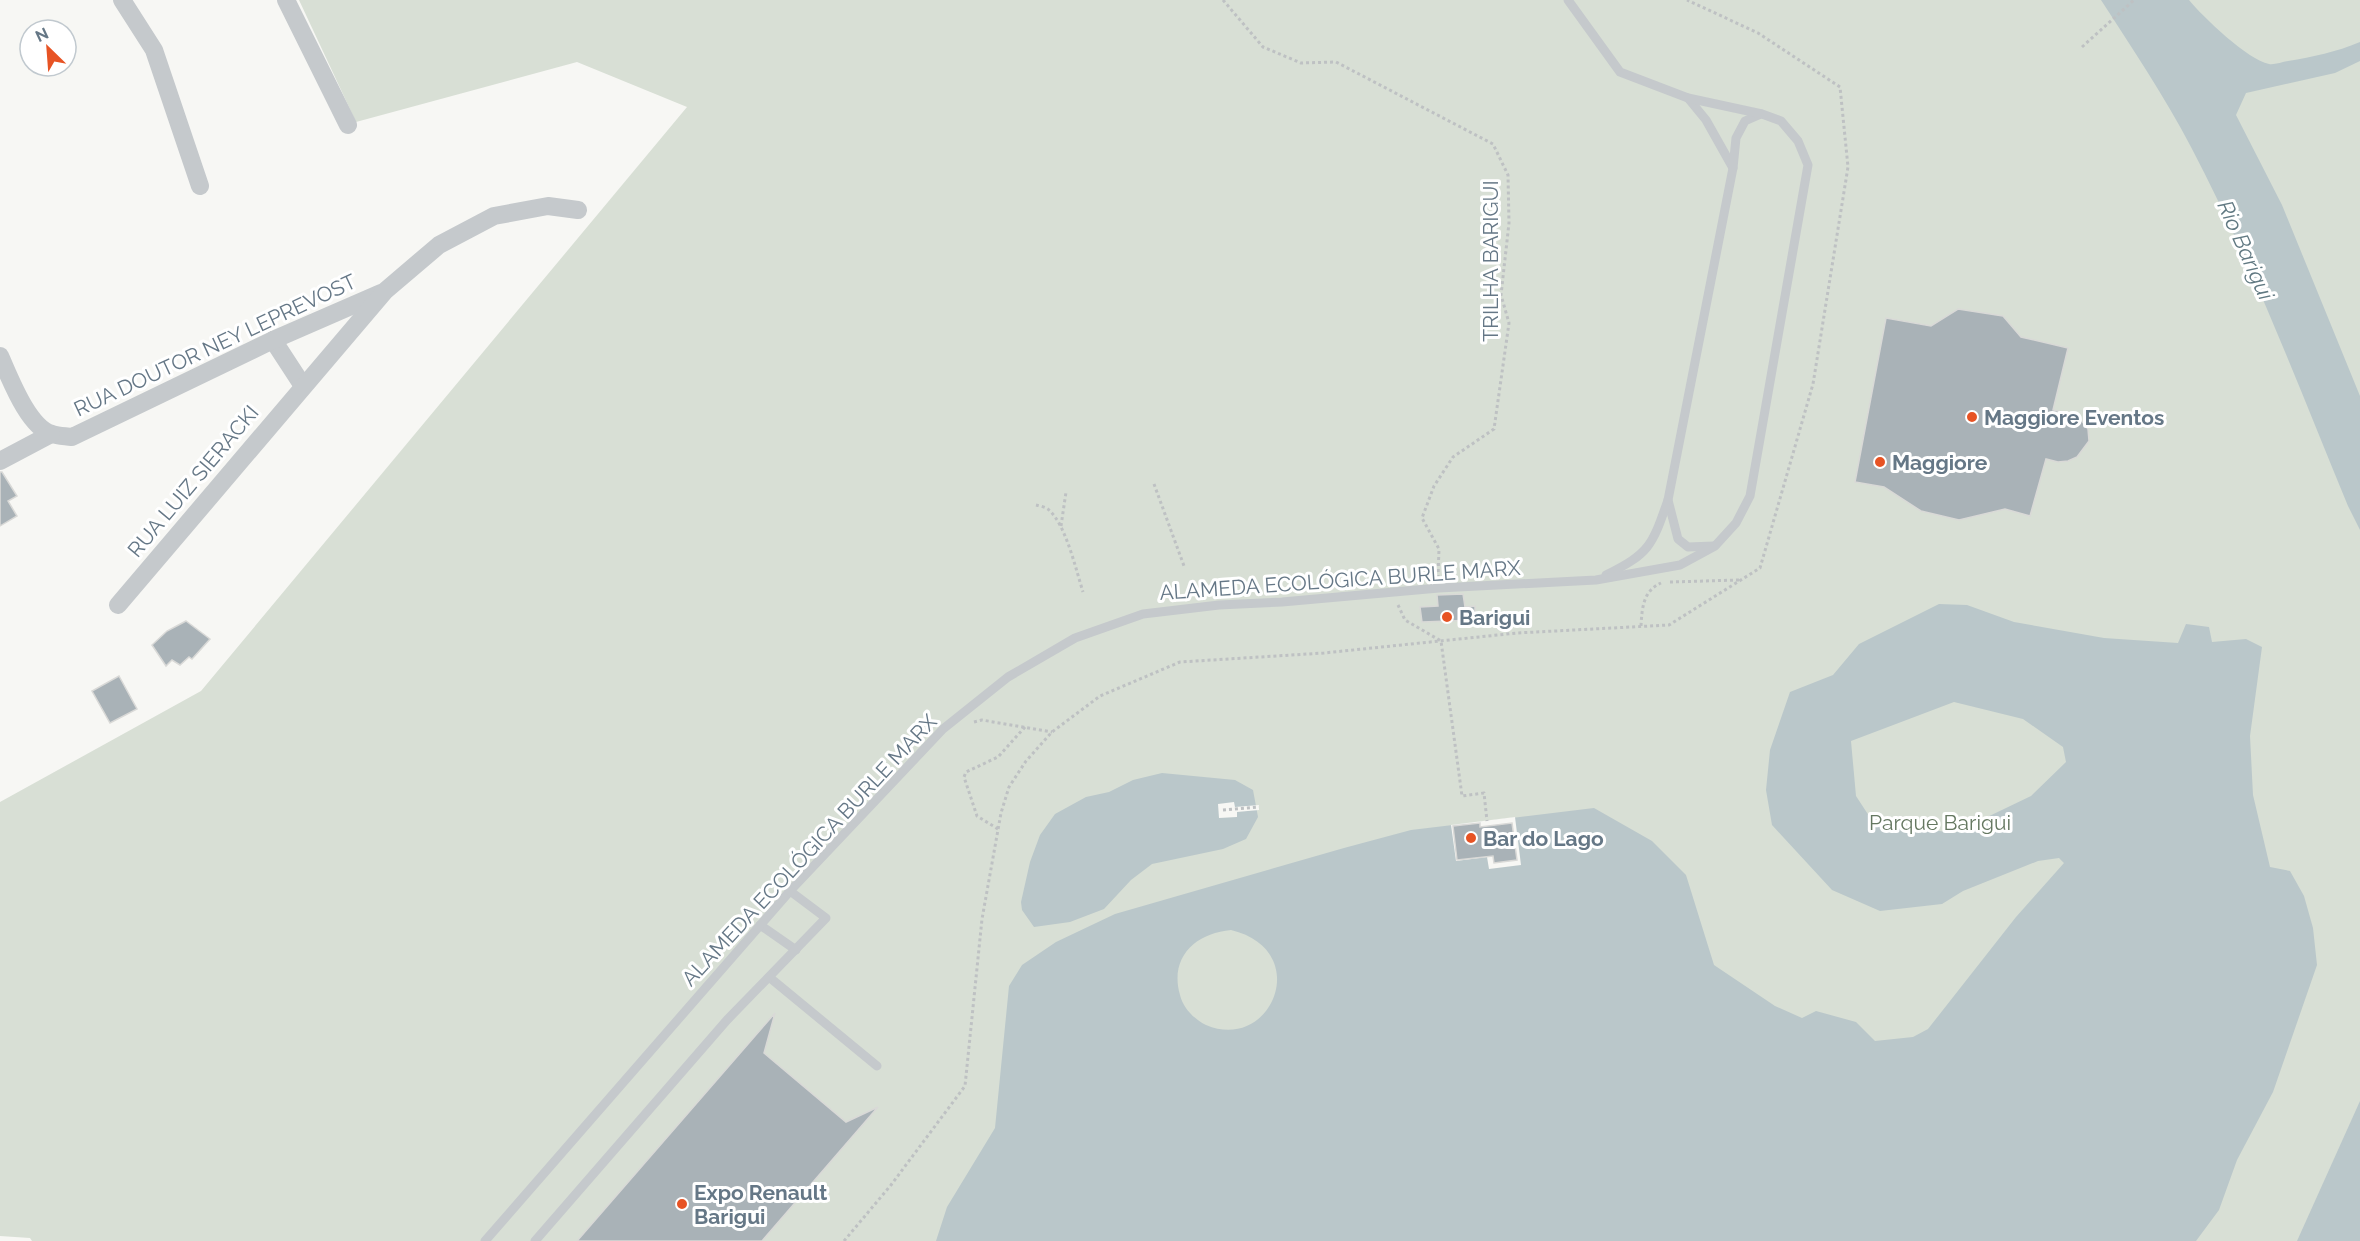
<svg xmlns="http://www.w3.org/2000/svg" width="2360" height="1241" font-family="Raleway,sans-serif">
  <rect width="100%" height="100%" fill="#f7f7f4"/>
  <!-- green -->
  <path fill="#d8dfd5" d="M 299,0 L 2360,0 L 2360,1241 L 32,1241 L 30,1238 L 0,1236 L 0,802 L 201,691 L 687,107 L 577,62 L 356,122 Z"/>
  <!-- water -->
  <g fill="#bac7ca" fill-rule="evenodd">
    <path d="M 2101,0 L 2189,0 C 2203,17 2248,60 2269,64 C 2274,65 2282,62 2288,61 C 2313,57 2336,52 2360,42 L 2360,61 L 2335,73 L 2246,93 L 2236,115 L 2282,205 L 2360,396 L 2360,530 L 2348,506 C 2298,385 2252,263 2191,147 C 2165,97 2132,48 2101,0 Z"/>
    <path d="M 1939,604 L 1967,605 L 2014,622 L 2104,638 L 2178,643 L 2186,624 L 2209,627 L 2212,642 L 2246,639 L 2262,647 L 2250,736 L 2253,795 L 2270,867 L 2290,871 L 2304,896 L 2313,928 L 2317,965 L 2273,1092 L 2237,1160 L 2219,1210 L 2196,1241 L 936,1241 L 947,1207 L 995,1128 L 1009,986 L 1022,965 L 1056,942 L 1115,914 L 1344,848 L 1411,830 L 1594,808 L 1652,841 L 1686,875 L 1714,965 L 1775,1006 L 1802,1018 L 1816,1011 L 1856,1022 L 1875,1041 L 1913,1037 L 1928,1029 L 2016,917 L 2064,863 L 2059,858 L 2038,861 L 1963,891 L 1942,904 L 1880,911 L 1832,890 L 1772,825 L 1766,790 L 1770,750 L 1790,692 L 1833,675 L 1859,644 ZM 1954,702 L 2023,719 L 2063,747 L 2066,762 L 2031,796 L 1954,833 L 1873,822 L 1856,796 L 1851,741 ZM 1231,930 C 1314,950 1272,1053 1206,1025 C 1194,1019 1183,1008 1180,995 C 1169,957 1196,933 1231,930 Z"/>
    <path d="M 1162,773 L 1235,780 L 1253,790 L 1258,817 L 1246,839 L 1223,849 L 1152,864 L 1131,880 L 1104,909 L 1070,922 L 1034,927 L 1022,910 L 1021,902 L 1030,862 L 1040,835 L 1055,814 L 1086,797 L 1109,792 L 1133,780 Z"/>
    <path d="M 2360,1101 L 2360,1241 L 2297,1241 Z"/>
  </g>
  <!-- pier -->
  <g fill="#f7f7f4">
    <path d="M 1234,802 L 1235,807 L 1259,805 L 1259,810 L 1237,812 L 1237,817 L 1219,818 L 1218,804 Z"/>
    <path d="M 1515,817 L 1521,865 L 1489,869 L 1487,857 L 1456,861 L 1451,825 Z"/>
  </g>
  <!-- building -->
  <g fill="#a9b2b7" stroke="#d9d9d7" stroke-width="1.5">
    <path d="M 1958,309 L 2003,316 L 2021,337 L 2068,348 L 2053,410 L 2071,414 L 2081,420 L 2088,429 L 2089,441 L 2077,457 L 2068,461 L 2058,462 L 2046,459 L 2030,516 L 2005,509 L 1959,520 L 1921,511 L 1884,487 L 1855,482 L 1886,318 L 1931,326 Z"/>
    <path d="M 0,472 L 2,472 L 17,496 L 8,501 L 17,516 L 0,526 Z"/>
    <path d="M 1463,594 L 1465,607 L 1475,606 L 1475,620 L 1422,622 L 1420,607 L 1438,606 L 1437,595 Z"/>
    <path d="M 186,621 L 210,639 L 192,659 L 189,657 L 180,665 L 172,660 L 166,666 L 152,645 L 167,631 Z"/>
    <path d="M 119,676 L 137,709 L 110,723 L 92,691 Z"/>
    <path d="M 1480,823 L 1480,827 L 1512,823 L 1517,860 L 1494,863 L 1493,856 L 1457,860 L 1453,826 Z"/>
    <path d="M 775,1013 L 764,1053 L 846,1122 L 878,1107 L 762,1241 L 577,1241 Z"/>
  </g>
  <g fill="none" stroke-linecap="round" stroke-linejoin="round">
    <!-- path -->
    <g stroke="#bec1c3" stroke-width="3" stroke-dasharray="3 3" stroke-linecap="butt">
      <path d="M 1223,0 L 1263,47 L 1301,63 L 1336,62 L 1493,144 L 1508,175 L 1509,223 L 1501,295 L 1509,323 L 1494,429 L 1453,457 L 1434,486 L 1422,518 L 1439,549 L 1438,576"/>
      <path d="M 2082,47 L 2134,0"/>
      <path d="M 1154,484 L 1184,566"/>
      <path d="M 1036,505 C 1040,506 1046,507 1049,510 C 1066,525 1076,570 1083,592"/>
      <path d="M 1061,526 L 1066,492"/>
      <path d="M 1670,582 L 1739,580"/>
      <path d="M 1398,605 L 1405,620 L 1441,641 L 1462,796 L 1484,793 L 1487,821"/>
      <path d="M 1641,626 C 1642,608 1643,591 1661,583"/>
      <path d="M 974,722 L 982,720 L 1052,732"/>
      <path d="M 1223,810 L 1259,807"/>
      <path d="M 998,829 L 977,816 L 964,777 L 966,772 L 998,757 L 1025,727"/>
      <path d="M 844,1241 L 891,1185 L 965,1086 L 982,919 L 1001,813 L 1009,787 L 1026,761 L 1052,732 L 1100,696 L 1180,662 L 1324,653 L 1517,633 L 1669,625 L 1760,568 L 1813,384 L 1848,167 L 1840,87 L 1758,33 L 1687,0"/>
    </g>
    <!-- service -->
    <g stroke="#c5c9cc" stroke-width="9">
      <path d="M 1688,98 L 1706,120 L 1733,168"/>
      <path d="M 1668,500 L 1678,539 L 1688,547 L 1714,546"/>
      <path d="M 1606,575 C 1650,553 1652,546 1668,500 L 1733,168 L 1736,138 L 1745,121 L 1761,114"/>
      <path d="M 760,925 L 796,950"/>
      <path d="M 769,977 L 877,1066"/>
      <path d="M 485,1241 L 790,891 L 943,729 L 1008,677 L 1075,638 L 1143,614 L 1219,605 L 1282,602 L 1439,588 L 1596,580 L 1680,565 L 1715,546 L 1736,523 L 1750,496 L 1808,165 L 1798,141 L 1781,121 L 1762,114 L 1688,98 L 1620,72 L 1568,0"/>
      <path d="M 535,1241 L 727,1020 L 826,918 L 790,891"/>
    </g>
    <!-- minor -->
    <g stroke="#c5c9cc" stroke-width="18">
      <path d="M 122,0 L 154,50 L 200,186"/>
      <path d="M 286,0 L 348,125"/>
      <path d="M 273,340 L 303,386"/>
      <path d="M 0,356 C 10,378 28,427 52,434 C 58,436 65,436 72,437 L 273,340 L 381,293"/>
      <path d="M 0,461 L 51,434"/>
      <path d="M 118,605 L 385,291 L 439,245 L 494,216 L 548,206 L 578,210"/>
    </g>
  </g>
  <!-- markers -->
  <g fill="#e75324" stroke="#fff" stroke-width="2">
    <circle cx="1972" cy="417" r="6"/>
    <circle cx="1880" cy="462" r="6"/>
    <circle cx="1447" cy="617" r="6"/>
    <circle cx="1471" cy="838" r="6"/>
    <circle cx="682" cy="1204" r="6"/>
  </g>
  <g text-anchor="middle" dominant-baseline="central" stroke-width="6" stroke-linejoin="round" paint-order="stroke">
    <!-- street labels -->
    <g font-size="21" fill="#657786" stroke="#fff">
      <text transform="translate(1490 261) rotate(-90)">TRILHA BARIGUI</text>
      <text transform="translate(215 345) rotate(-25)">RUA DOUTOR NEY LEPREVOST</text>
      <text transform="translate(193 481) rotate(-50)">RUA LUIZ SIERACKI</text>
      <text transform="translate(1340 580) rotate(-4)">ALAMEDA ECOLÓGICA BURLE MARX</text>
      <text transform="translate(809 850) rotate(-47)">ALAMEDA ECOLÓGICA BURLE MARX</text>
    </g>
    <!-- poi labels -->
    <g font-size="21" font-weight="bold" fill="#657786" stroke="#fff" text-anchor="start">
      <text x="1984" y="417">Maggiore Eventos</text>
      <text x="1892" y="462">Maggiore</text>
      <text x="1459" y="617">Barigui</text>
      <text x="1483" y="838">Bar do Lago</text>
      <text x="694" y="1192">Expo Renault<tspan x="694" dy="24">Barigui</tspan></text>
    </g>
    <!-- park labels -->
    <g font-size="21" fill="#657861" stroke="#fff">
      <text x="1940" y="822">Parque Barigui</text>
    </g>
    <!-- water labels -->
    <g font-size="22" font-style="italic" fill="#617982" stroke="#fff">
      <text transform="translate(2246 250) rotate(66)">Rio Barigui</text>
    </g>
  </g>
  <!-- north arrow -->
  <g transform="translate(48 48) rotate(335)"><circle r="28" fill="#ffffff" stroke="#c1c9cf" stroke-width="1.5"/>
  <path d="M0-4.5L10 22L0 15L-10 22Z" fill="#e75324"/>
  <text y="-9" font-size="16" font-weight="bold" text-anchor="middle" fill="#657786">N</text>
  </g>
</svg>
